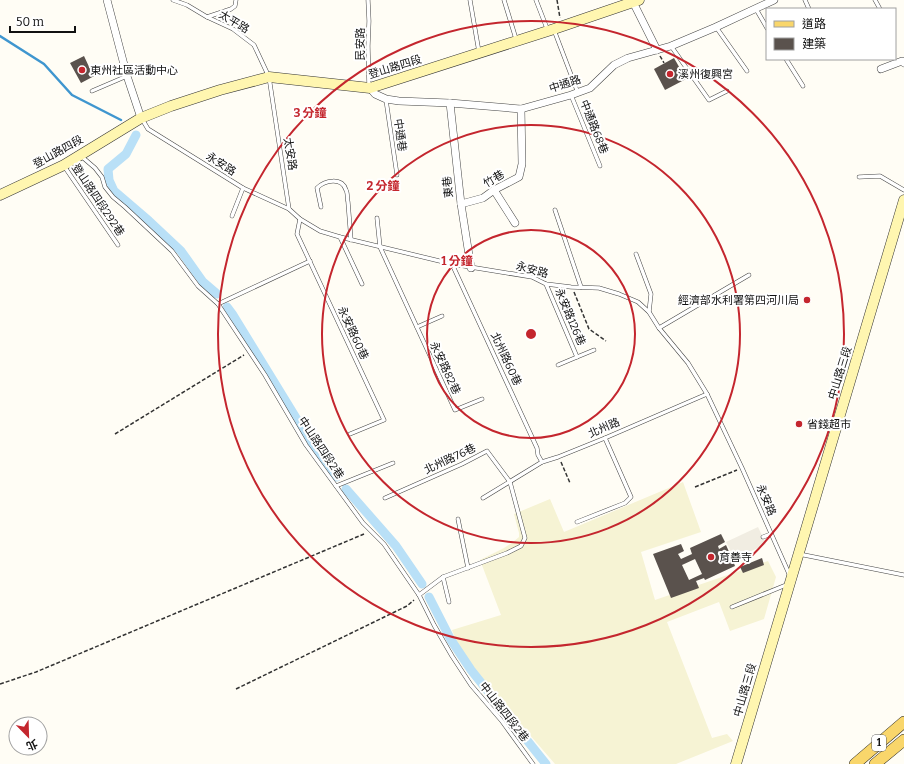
<svg xmlns="http://www.w3.org/2000/svg" width="904" height="764" font-family="Bitter,'Noto Sans TC',serif">
  <rect width="100%" height="100%" fill="#fffdf5"/>
  <!-- farmland -->
  <path fill="#f6f3d4" d="M 683,482 L 701,532 L 641,552 L 655,600 L 768,561 L 776,577 L 764,619 L 730,631 L 719,602 L 667,622 L 712,738 L 727,734 L 733,741 L 676,764 L 555,764 L 484,682 L 458,645 L 452,630 L 501,615 L 480,560 L 504,548 L 513,542 L 519,537 L 519,533 L 514,514 L 550,499 L 564,532 Z"/>
  <!-- plaza -->
  <path fill="#f1ede2" d="M 758,527 L 766,544 L 735,559 L 726,542 Z"/>
  <g fill="none" stroke-linecap="round" stroke-linejoin="round">
    <!-- stream -->
    <path stroke="#3f96cf" stroke-width="2.5" d="M 0,36 L 44,64 L 72,95 L 121,120"/>
    <!-- canal -->
    <g stroke="#b9e0f7" stroke-width="9">
      <path d="M 136,135 L 126,154 L 108,169 L 109,180 L 114,191 L 149,221 L 181,251 L 203,282 L 217,294"/>
      <path d="M 227,307 L 233,315 L 309,439 L 337,477"/>
      <path d="M 346,489 L 396,546 L 422,584"/>
      <path d="M 429,597 L 451,640 L 471,670 L 546,764"/>
    </g>
  </g>
  <!-- building -->
  <g fill="#5a524d" fill-rule="evenodd">
    <path d="M 84,56 L 91,71 L 95,69 L 98,74 L 81,83 L 70,63 Z"/>
    <path d="M 674,58 L 686,79 L 665,90 L 654,69 Z"/>
    <path d="M 721,534 L 725,542 L 718,546 L 719,549 L 726,545 L 730,554 L 723,558 L 725,562 L 732,558 L 735,566 L 705,580 L 704,578 L 696,581 L 699,588 L 671,598 L 653,554 L 681,544 L 684,551 L 678,554 L 681,559 L 692,554 L 690,548 ZM 695,559 L 702,574 L 689,580 L 682,565 Z"/>
    <path d="M 762,558 L 764,565 L 743,573 L 740,567 Z"/>
  </g>
  <g fill="none" stroke-linecap="round" stroke-linejoin="round">
    <defs>
      <g id="lane">
        <path d="M 173,0 L 187,5 L 207,17 L 233,29 L 254,45 L 269,77 L 289,209"/>
        <path d="M 368,0 L 369,21 L 368,46 L 369,87"/>
        <path d="M 470,0 L 479,52"/>
        <path d="M 504,0 L 516,39"/>
        <path d="M 536,0 L 548,31"/>
        <path d="M 805,0 L 809,9"/>
        <path d="M 875,0 L 880,9"/>
        <path d="M 756,9 L 767,28"/>
        <path d="M 207,17 L 231,9 L 235,6 L 236,0"/>
        <path d="M 716,27 L 747,71"/>
        <path d="M 554,30 L 578,93"/>
        <path d="M 671,46 L 709,100 L 727,91"/>
        <path d="M 786,59 L 803,86"/>
        <path d="M 92,91 L 127,76"/>
        <path d="M 571,95 L 600,166"/>
        <path d="M 386,100 L 397,175"/>
        <path d="M 142,119 L 148,129 L 243,188 L 289,209 L 300,219 L 320,231 L 340,237 L 452,264 L 532,277 L 546,284 L 571,287 L 599,288 L 619,294 L 638,302 L 649,312 L 659,328 L 688,363 L 707,394 L 742,468 L 790,576"/>
        <path d="M 81,156 L 95,168 L 102,177 L 105,187 L 113,197 L 125,207 L 172,251 L 198,286 L 218,304 L 265,375 L 306,445 L 363,523 L 384,544 L 419,595 L 434,625 L 452,656 L 471,685 L 501,720 L 533,764"/>
        <path d="M 64,166 L 118,245"/>
        <path d="M 859,177 L 880,176 L 904,190"/>
        <path d="M 321,207 L 317,188 C 325,180 342,177 346,190 C 348,193 347,199 348,202 C 349,215 350,227 351,240"/>
        <path d="M 555,210 L 581,287"/>
        <path d="M 232,216 L 243,188"/>
        <path d="M 377,218 L 380,247 L 455,410 L 482,399"/>
        <path d="M 300,219 L 297,234 L 384,420 L 350,434"/>
        <path d="M 340,237 L 362,284"/>
        <path d="M 636,254 L 651,294 L 649,312"/>
        <path d="M 452,264 L 537,448 L 538,455 L 542,462"/>
        <path d="M 546,284 L 577,357 L 558,365"/>
        <path d="M 218,304 L 310,261"/>
        <path d="M 417,327 L 442,316"/>
        <path d="M 659,328 L 749,275"/>
        <path d="M 577,357 L 594,350"/>
        <path d="M 336,486 L 393,463"/>
        <path d="M 385,498 L 462,464 L 487,451 L 510,482 L 525,538 L 521,546 L 507,553 L 443,577 L 419,595"/>
        <path d="M 483,498 L 542,462 L 558,457 L 605,438 L 707,394"/>
        <path d="M 458,519 L 468,568"/>
        <path d="M 577,522 L 625,503 L 631,497 L 605,438"/>
        <path d="M 763,537 L 771,534"/>
        <path d="M 799,554 L 904,575"/>
        <path d="M 443,577 L 449,602"/>
        <path d="M 732,607 L 786,585"/>
      </g>
      <g id="street">
        <path d="M 107,0 L 127,76 L 141,118"/>
        <path d="M 633,2 L 657,50"/>
        <path d="M 881,69 L 902,61 L 904,63"/>
        <path d="M 370,88 L 375,94 L 386,99 L 399,101 L 450,103 L 521,109 L 571,95 L 590,88 L 614,65 L 628,58 L 671,46 L 716,27 L 774,0"/>
        <path d="M 450,103 L 461,204 L 471,268"/>
        <path d="M 494,190 L 515,223"/>
        <path d="M 461,204 L 483,198 L 494,190 L 519,177 L 522,164 L 521,109"/>
      </g>
      <g id="secondary">
        <path d="M 0,195 L 64,165 L 141,118 L 171,106 L 220,90 L 269,77 L 370,88 L 554,29 L 639,0"/>
        <path d="M 736,764 L 904,200"/>
      </g>
      <g id="primary">
        <path d="M 855,764 L 904,722"/>
        <path d="M 875,764 L 904,740"/>
      </g>
    </defs>
    <!-- lane casing -->
    <use href="#lane" stroke="#444" stroke-width="4.5"/>
    <!-- street casing -->
    <use href="#street" stroke="#444" stroke-width="8"/>
    <!-- secondary casing -->
    <use href="#secondary" stroke="#333" stroke-width="11"/>
    <!-- primary casing -->
    <use href="#primary" stroke="#222" stroke-width="12"/>
    <!-- path -->
    <g stroke="#333" stroke-width="1.5" stroke-dasharray="4 2" stroke-linecap="butt">
      <path d="M 557,0 L 560,18"/>
      <path d="M 660,56 L 664,63"/>
      <path d="M 574,292 L 589,329 L 606,341"/>
      <path d="M 115,434 L 244,355"/>
      <path d="M 561,462 L 570,483"/>
      <path d="M 695,487 L 737,470"/>
      <path d="M 0,684 L 36,672 L 364,534"/>
      <path d="M 236,689 L 407,606 L 414,600"/>
    </g>
    <!-- lane -->
    <use href="#lane" stroke="#fff" stroke-width="3.5"/>
    <!-- street -->
    <use href="#street" stroke="#fff" stroke-width="7"/>
    <!-- secondary -->
    <use href="#secondary" stroke="#fff6b0" stroke-width="10"/>
    <!-- primary -->
    <use href="#primary" stroke="#f9d66b" stroke-width="11"/>
  </g>
  <!-- distance rings -->
  <g fill="none" stroke="#c4262e" stroke-width="2">
    <circle cx="531" cy="334" r="104"/>
    <circle cx="531" cy="334" r="209"/>
    <circle cx="531" cy="334" r="313"/>
  </g>
  <!-- markers -->
  <g fill="#c4262e" stroke="#fff" stroke-width="1.5">
    <circle cx="82" cy="70" r="4"/>
    <circle cx="670" cy="74" r="4"/>
    <circle cx="807" cy="300" r="4"/>
    <circle cx="799" cy="424" r="4"/>
    <circle cx="711" cy="557" r="4"/>
  </g>
  <g text-anchor="middle" dominant-baseline="central" stroke-width="4" stroke-linejoin="round" paint-order="stroke">
    <!-- shield labels -->
    <rect fill="#fff" stroke="#585858" stroke-width="1" x="872" y="735" width="14" height="16" rx="3"/>
    <g font-size="10" font-weight="bold" fill="#111">
      <text x="879" y="743">1</text>
    </g>
    <!-- street labels -->
    <g font-size="11" fill="#111" stroke="#fff">
      <text transform="translate(234 22) rotate(31)">太平路</text>
      <text transform="translate(360 44) rotate(-90)">民安路</text>
      <text transform="translate(395 67) rotate(-17)">登山路四段</text>
      <text transform="translate(565 84) rotate(-18)">中通路</text>
      <text transform="translate(594 127) rotate(68)">中通路68巷</text>
      <text transform="translate(400 135) rotate(82)">中通巷</text>
      <text transform="translate(58 152) rotate(-29)">登山路四段</text>
      <text transform="translate(290 154) rotate(81)">太安路</text>
      <text transform="translate(221 164) rotate(32)">永安路</text>
      <text transform="translate(494 179) rotate(-31)">竹巷</text>
      <text transform="translate(448 187) rotate(-96)">東巷</text>
      <text transform="translate(98 200) rotate(56)">登山路四段292巷</text>
      <text transform="translate(532 270) rotate(15)">永安路</text>
      <text transform="translate(570 317) rotate(67)">永安路126巷</text>
      <text transform="translate(353 333) rotate(65)">永安路60巷</text>
      <text transform="translate(506 359) rotate(65)">北州路60巷</text>
      <text transform="translate(445 368) rotate(65)">永安路82巷</text>
      <text transform="translate(840 373) rotate(-73)">中山路三段</text>
      <text transform="translate(604 428) rotate(-23)">北州路</text>
      <text transform="translate(321 448) rotate(56)">中山路四段2巷</text>
      <text transform="translate(450 459) rotate(-25)">北州路76巷</text>
      <text transform="translate(766 500) rotate(67)">永安路</text>
      <text transform="translate(745 690) rotate(-74)">中山路三段</text>
      <text transform="translate(504 712) rotate(52)">中山路四段2巷</text>
    </g>
    <!-- poi labels -->
    <g font-size="11" fill="#111" stroke="#fff" text-anchor="start">
      <text x="90" y="70">東州社區活動中心</text>
      <text x="678" y="74">溪州復興宮</text>
      <text x="799" y="300" text-anchor="end">經濟部水利署第四河川局</text>
      <text x="807" y="424">省錢超市</text>
      <text x="719" y="557">育善寺</text>
    </g>
  </g>
  <circle cx="531" cy="334" r="6" fill="#c4262e" stroke="#fff" stroke-width="2"/>
  <g font-size="12" text-anchor="middle" font-weight="bold" fill="#c4262e" stroke="#fff" stroke-width="4" stroke-linejoin="round" paint-order="stroke">
    <text x="310" y="117">3 分鐘</text>
    <text x="383" y="190">2 分鐘</text>
    <text x="457" y="265">1 分鐘</text>
  </g>
  <!-- legend -->
  <rect x="766" y="8" width="130" height="52" fill="#ffffff" stroke="#a0a0a0"/>
  <rect x="774" y="21" width="20" height="6" fill="#f9d66b" stroke="#a0a0a0"/>
  <text x="802" y="28" font-size="12" fill="#111111">道路</text>
  <rect x="774" y="38" width="20" height="12" fill="#5a524d" stroke="#a0a0a0"/>
  <text x="802" y="48" font-size="12" fill="#111111">建築</text>
  <!-- north arrow -->
  <g transform="translate(28 736) rotate(157)"><circle r="19" fill="#ffffff" stroke="#a0a0a0"/>
  <path d="M0-3L7 15L0 10L-7 15Z" fill="#c4262e"/>
  <text y="-6" font-size="11" font-weight="bold" text-anchor="middle" fill="#111111">北</text>
  </g>
  <!-- scale -->
  <path d="M10 26v6h65v-6" fill="none" stroke="#111111" stroke-width="2"/>
  <text x="16" y="26" font-size="12" fill="#111111" stroke="#ffffff" stroke-width="3" paint-order="stroke">50 m</text>
</svg>
